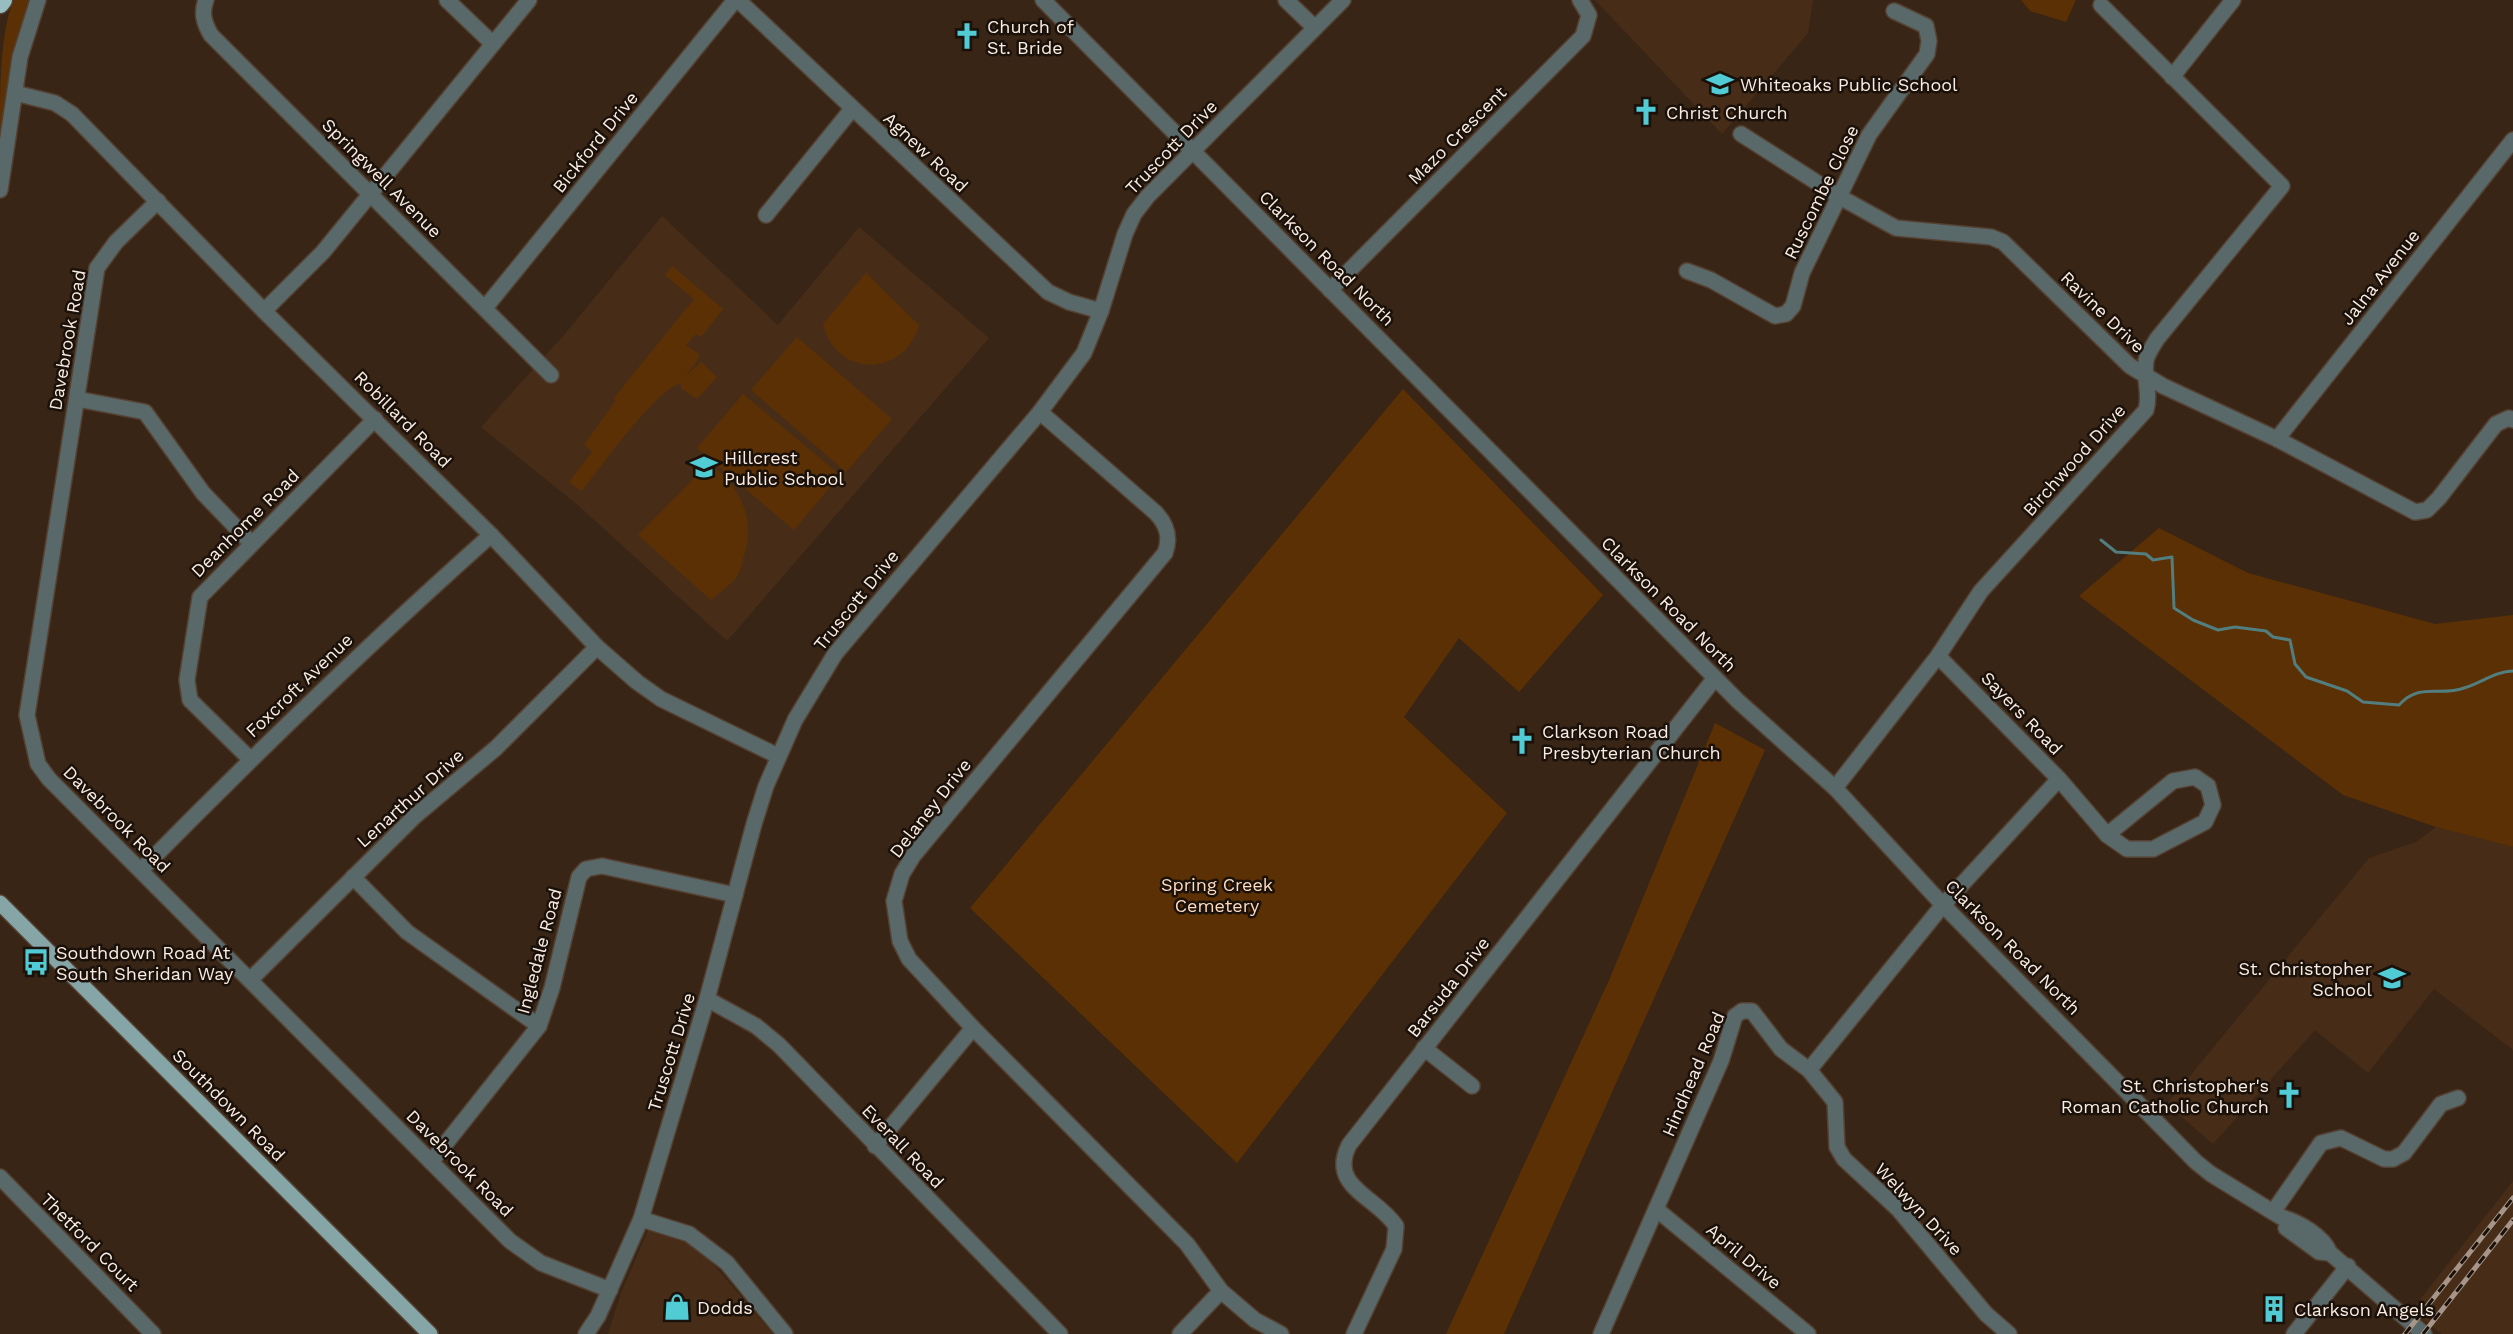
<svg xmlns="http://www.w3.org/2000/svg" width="2513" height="1334" font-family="'Work Sans',sans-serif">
  <rect width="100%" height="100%" fill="#392515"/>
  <!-- built -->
  <g fill="#472d18">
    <path d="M 1595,0 L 1813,0 L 1808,33 L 1722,134 Z"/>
    <path d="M 662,216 L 778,325 L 859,227 L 989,338 L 727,641 L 580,507 L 481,427 L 563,336 Z"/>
    <path d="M 2436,827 L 2513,847 L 2513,1050 L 2434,989 L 2368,1073 L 2315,1030 L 2213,1144 L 2167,1104 L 2369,858 L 2416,842 Z"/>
    <path d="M 2513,1181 L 2513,1334 L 2442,1334 L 2411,1311 Z"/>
    <path d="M 649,1228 L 687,1239 L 702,1251 L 773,1334 L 608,1334 L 621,1293 Z"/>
  </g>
  <!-- green -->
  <g fill="#5b3004">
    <path d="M 14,0 L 31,0 L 19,31 L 3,128 L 0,127 C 0,91 0,30 14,0 Z"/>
    <path d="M 2021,0 L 2076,0 L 2066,22 L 2030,11 Z"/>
    <path d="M 672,266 L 723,309 L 701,337 L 696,334 L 686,345 L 699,354 L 698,360 L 685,377 L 701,362 L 717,377 L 697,399 L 681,388 L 681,383 C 657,388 600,468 582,491 L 569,482 L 592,452 L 584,445 L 616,400 L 614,398 L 694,299 L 665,275 Z"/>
    <path d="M 866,273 L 919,325 C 904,378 836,378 823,324 Z"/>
    <path d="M 797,337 L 892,419 L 846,472 L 751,390 Z"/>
    <path d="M 1403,389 L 1603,595 L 1519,692 L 1459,638 L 1404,717 L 1507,813 L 1237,1163 L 970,908 Z"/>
    <path d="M 743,394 L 840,475 L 794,530 L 697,448 Z"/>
    <path d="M 709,463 C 740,485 756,519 744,556 C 742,563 740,572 736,578 C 729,586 719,593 711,600 L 638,535 Z"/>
    <path d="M 2159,528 L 2248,573 L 2435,624 L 2513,615 L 2513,847 L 2436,827 L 2343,795 L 2079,596 Z"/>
    <path d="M 1715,723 L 1765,750 L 1504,1334 L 1446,1334 L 1610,978 Z"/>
  </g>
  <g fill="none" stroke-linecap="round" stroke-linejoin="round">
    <!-- stream -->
    <path stroke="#527e7f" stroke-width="3" d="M 2101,540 L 2116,552 L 2146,554 L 2153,560 L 2172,557 L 2174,608 L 2193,620 L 2218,630 L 2235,627 L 2266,631 L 2273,637 L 2290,640 L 2295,664 L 2306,677 L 2347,691 L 2363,702 L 2399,705 C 2420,682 2439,697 2464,688 C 2481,683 2496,671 2513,671"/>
    <defs>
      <g id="minor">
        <path d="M 206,0 C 201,13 204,23 211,35 L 551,375"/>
        <path d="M 447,0 L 493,44"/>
        <path d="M 738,0 L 1048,292 L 1069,302 L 1101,311"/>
        <path d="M 1043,0 L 1738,701 L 1835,788 L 1943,905 L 2196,1162 L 2211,1174 L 2281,1217 C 2299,1222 2323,1236 2330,1253 L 2424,1334"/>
        <path d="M 1286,0 L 1315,28"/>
        <path d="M 2172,77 L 2233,0"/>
        <path d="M 15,93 L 55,103 L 72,114 L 264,311 L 491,535 L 597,647 L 637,682 L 661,699 L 778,756"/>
        <path d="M 1741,134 L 1838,196 L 1896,228 L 1991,237 L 2003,242 L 2130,366 L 2163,386 L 2277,439 L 2415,512 L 2427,510 L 2439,498 L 2496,424 L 2509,418 L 2513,420"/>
        <path d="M 0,190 L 20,57 L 38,0"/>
        <path d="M 158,201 L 116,242 L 97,268 L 27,715 L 38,764 L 49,779 L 510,1241 L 541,1263 L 610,1290"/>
        <path d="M 766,215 L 852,109"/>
        <path d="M 1687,271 L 1711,280 L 1775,316 L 1786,314 L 1793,306 L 1802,273 L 1869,135 L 1927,54 L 1929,41 L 1926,26 L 1894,11"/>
        <path d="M 1330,290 L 1583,36 L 1589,15 L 1580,0"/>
        <path d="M 485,308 L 735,0"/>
        <path d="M 264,311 L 323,252 L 529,0"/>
        <path d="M 77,399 L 145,412 L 203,493 L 251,543"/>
        <path d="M 1040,412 L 1156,513 C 1167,525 1171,537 1165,553 L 913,856 L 902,874 L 894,901 L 900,941 L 909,959 L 973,1028 L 1187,1244 L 1221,1291 L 1255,1320 L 1281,1334"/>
        <path d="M 2277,439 L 2513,140"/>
        <path d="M 1938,656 L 2059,779 L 2107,835 L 2127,849 L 2153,849 L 2205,822 L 2213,805 L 2208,786 L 2195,777 L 2173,781 L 2107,835"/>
        <path d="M 250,759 L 190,700 L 187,680 L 200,597 L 375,419"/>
        <path d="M 1835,788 L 1938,656 L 1981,591 L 2146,410 C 2151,393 2143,378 2146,361 C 2147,354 2153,346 2157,339 L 2282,186 L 2101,5"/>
        <path d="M 141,870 C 254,755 370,643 491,535"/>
        <path d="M 353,877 L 407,932 L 539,1026"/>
        <path d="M 250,980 L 415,816 L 496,748 L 597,647"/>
        <path d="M 707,999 L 756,1026 L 779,1045 L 1060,1334"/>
        <path d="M 1424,1048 L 1472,1086"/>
        <path d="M 1809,1070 L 1943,905 L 2059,779"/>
        <path d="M 875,1146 L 973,1028"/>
        <path d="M 431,1162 L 539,1026 L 552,988 L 579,877 L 586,869 L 602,866 L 735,895"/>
        <path d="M 0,1177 L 153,1334"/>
        <path d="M 1656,1209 L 1808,1334"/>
        <path d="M 2273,1212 L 2321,1143 L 2341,1138 L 2384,1159 L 2393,1159 L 2404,1153 L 2441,1104 L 2458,1098"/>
        <path d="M 641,1219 L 689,1234 L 727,1263 L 785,1334"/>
        <path d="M 2286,1228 L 2319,1252 L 2330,1253"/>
        <path d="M 586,1334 L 598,1316 L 641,1219 L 707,999 L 754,824 L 766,786 L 795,720 L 835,654 L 1040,412 L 1084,353 L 1101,311 L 1125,234 L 1134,214 L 1148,196 L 1343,0"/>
        <path d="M 1180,1334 L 1221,1291"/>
        <path d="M 1354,1334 L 1394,1249 L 1396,1226 C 1376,1196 1328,1187 1349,1145 L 1715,678"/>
        <path d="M 1601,1334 L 1721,1061 L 1735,1016 L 1742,1011 L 1752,1011 L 1781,1049 L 1809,1070 L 1835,1102 L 1837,1147 L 1844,1159 L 1898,1209 L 1986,1314 L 2009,1334"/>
        <path d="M 2294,1334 L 2348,1266"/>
      </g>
      <path id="major" d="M 0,903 L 430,1334"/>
      <path id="highway" d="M 0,4 L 3,0"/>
    </defs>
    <!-- minor casing -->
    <use href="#minor" stroke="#544132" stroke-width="18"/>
    <!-- major casing -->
    <use href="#major" stroke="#544132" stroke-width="18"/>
    <!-- highway casing -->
    <use href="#highway" stroke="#544132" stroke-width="21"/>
    <!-- minor -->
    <use href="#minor" stroke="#596869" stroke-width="15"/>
    <!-- major -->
    <use href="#major" stroke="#85a5a7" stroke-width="15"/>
    <!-- highway -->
    <use href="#highway" stroke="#97bdc0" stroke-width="18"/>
    <defs>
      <g id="rail">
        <path d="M 2405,1334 L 2513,1198"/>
        <path d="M 2423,1334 L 2513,1220"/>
      </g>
    </defs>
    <!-- rail casing -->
    <use href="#rail" stroke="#a69588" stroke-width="5"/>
    <!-- rail -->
    <use href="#rail" stroke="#1a110a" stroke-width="3" stroke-dasharray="9" stroke-linecap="butt"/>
  </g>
  <!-- icons -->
  <defs>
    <symbol id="church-bare" viewBox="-9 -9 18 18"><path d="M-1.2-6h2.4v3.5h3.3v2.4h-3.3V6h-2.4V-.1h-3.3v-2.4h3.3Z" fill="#51ccd5" stroke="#1a110a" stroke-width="2.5" paint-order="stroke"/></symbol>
    <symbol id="school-bare" viewBox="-9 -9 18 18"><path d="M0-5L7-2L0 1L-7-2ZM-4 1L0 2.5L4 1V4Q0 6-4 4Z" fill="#51ccd5" stroke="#1a110a" stroke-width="2.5" paint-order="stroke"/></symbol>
    <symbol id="bus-bare" viewBox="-9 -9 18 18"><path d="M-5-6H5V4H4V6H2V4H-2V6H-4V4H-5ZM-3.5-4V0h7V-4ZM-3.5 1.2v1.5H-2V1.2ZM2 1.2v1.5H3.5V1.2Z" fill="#51ccd5" stroke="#1a110a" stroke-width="2.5" paint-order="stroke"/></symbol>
    <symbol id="shop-bare" viewBox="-9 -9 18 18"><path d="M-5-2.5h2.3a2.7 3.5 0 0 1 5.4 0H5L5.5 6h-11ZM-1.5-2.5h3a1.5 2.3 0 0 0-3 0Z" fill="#51ccd5" stroke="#1a110a" stroke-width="2.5" paint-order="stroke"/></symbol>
    <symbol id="building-bare" viewBox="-9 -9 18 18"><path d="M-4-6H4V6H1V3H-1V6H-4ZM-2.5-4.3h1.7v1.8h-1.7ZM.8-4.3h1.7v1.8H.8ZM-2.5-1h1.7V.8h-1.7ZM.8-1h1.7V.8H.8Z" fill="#51ccd5" stroke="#1a110a" stroke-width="2.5" paint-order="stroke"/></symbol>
  </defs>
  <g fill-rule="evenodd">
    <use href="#church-bare" x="948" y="17" width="38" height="38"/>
    <use href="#school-bare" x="1701" y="65" width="38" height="38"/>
    <use href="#church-bare" x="1627" y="93" width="38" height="38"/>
    <use href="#school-bare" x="685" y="448" width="38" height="38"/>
    <use href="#church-bare" x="1503" y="722" width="38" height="38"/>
    <use href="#bus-bare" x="17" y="943" width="38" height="38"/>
    <use href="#school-bare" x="2373" y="959" width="38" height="38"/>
    <use href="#church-bare" x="2270" y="1076" width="38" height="38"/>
    <use href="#shop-bare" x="658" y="1288" width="38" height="38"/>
    <use href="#building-bare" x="2255" y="1290" width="38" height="38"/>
  </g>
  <g text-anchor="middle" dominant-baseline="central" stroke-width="5" stroke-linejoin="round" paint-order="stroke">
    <!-- poi labels -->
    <g font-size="18" fill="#faece2" stroke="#1a110a" text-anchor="start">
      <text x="987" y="26">Church of<tspan x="987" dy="21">St. Bride</tspan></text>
      <text x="1740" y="84">Whiteoaks Public School</text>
      <text x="1666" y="112">Christ Church</text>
      <text x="724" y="457">Hillcrest<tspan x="724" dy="21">Public School</tspan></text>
      <text x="1542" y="731">Clarkson Road<tspan x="1542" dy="21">Presbyterian Church</tspan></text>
      <text x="56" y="952">Southdown Road At<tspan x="56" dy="21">South Sheridan Way</tspan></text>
      <text x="2372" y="968" text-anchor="end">St. Christopher<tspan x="2372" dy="21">School</tspan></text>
      <text x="2269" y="1085" text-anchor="end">St. Christopher's<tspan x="2269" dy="21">Roman Catholic Church</tspan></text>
      <text x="697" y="1307">Dodds</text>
      <text x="2294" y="1309">Clarkson Angels</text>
    </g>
    <!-- street labels -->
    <g font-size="18" fill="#faece2" stroke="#1a110a">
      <text transform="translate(1457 135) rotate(-45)">Mazo Crescent</text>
      <text transform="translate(595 142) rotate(-51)">Bickford Drive</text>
      <text transform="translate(1171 147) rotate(-46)">Truscott Drive</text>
      <text transform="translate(926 152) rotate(43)">Agnew Road</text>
      <text transform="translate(382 178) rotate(45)">Springwell Avenue</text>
      <text transform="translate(1821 192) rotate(-64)">Ruscombe Close</text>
      <text transform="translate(1327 258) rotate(45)">Clarkson Road North</text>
      <text transform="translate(2380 277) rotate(-52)">Jalna Avenue</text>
      <text transform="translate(2103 312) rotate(44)">Ravine Drive</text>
      <text transform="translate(67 340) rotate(-80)">Davebrook Road</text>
      <text transform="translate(403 419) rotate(45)">Robillard Road</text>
      <text transform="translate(2074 460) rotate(-48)">Birchwood Drive</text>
      <text transform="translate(245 523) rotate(-45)">Deanhome Road</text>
      <text transform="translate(856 600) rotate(-51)">Truscott Drive</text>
      <text transform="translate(1669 604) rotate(45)">Clarkson Road North</text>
      <text transform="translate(299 685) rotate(-44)">Foxcroft Avenue</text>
      <text transform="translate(2022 713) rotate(46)">Sayers Road</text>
      <text transform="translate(410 798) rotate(-42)">Lenarthur Drive</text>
      <text transform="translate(930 808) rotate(-52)">Delaney Drive</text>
      <text transform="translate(117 819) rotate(45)">Davebrook Road</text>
      <text transform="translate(2013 947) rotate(45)">Clarkson Road North</text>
      <text transform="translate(539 951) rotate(-75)">Ingledale Road</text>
      <text transform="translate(1448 987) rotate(-52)">Barsuda Drive</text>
      <text transform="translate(671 1052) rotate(-73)">Truscott Drive</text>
      <text transform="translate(1693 1074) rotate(-67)">Hindhead Road</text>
      <text transform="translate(229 1105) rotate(45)">Southdown Road</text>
      <text transform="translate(903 1146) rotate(46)">Everall Road</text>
      <text transform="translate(460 1163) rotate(45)">Davebrook Road</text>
      <text transform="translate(1919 1209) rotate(47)">Welwyn Drive</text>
      <text transform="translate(90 1242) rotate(45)">Thetford Court</text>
      <text transform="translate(1744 1256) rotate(40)">April Drive</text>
    </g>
    <!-- park labels -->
    <g font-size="18" fill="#fedabf" stroke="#1a110a">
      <text x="1217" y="884">Spring Creek<tspan x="1217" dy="21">Cemetery</tspan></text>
    </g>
  </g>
</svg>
